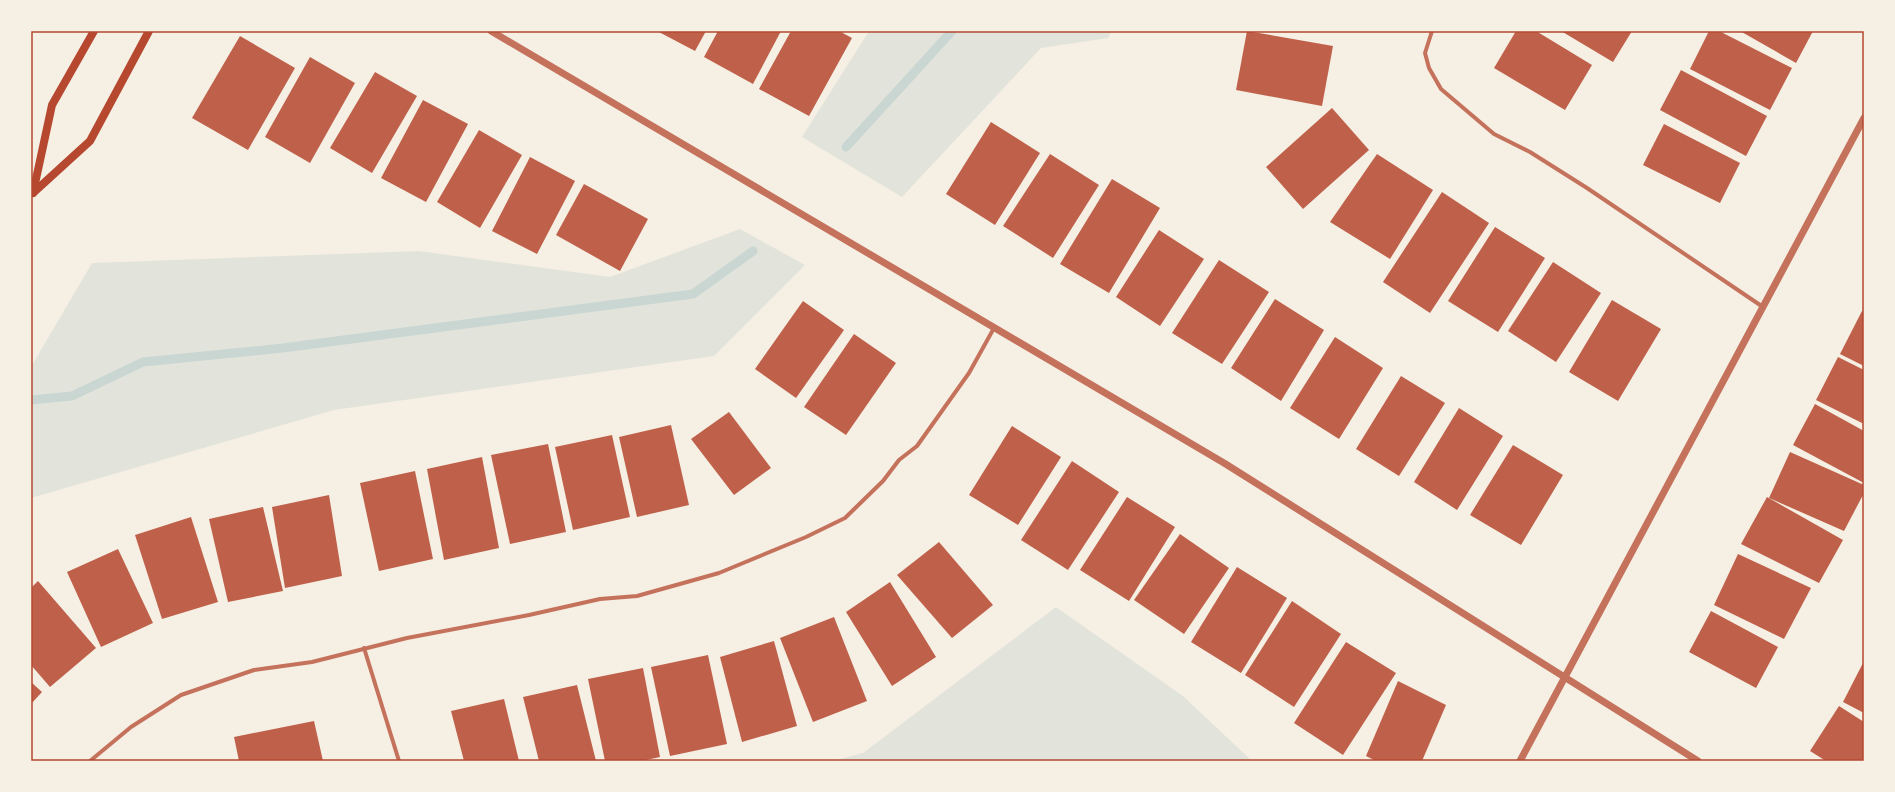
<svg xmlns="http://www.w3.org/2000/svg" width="1895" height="792" font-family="Figtree,sans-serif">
  <rect width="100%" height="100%" fill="#f6efe4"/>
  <!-- green -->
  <g fill="#e2e4dc">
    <path d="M 869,31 L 1112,31 L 1108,38 L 1041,48 L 902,197 L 802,137 Z"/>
    <path d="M 740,229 L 805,265 L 714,356 L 334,410 L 31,498 L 31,367 L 92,263 L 419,251 L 610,277 Z"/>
    <path d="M 1056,607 L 1183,696 L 1252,761 L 832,761 L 863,753 Z"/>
  </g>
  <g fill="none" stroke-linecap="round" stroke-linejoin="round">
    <!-- stream -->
    <g stroke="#c9d6d2" stroke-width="9">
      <path d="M 846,147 L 952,31"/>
      <path d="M 31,400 L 72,396 L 143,362 L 283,348 L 693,294 L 753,251"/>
    </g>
  </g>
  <!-- building -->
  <g fill="#bf614a">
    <path d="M 657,31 L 706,31 L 695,51 Z"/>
    <path d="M 718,31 L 781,31 L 753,84 L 704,57 Z"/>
    <path d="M 791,31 L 839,31 L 852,38 L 809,116 L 759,89 Z"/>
    <path d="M 1247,31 L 1333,46 L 1322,106 L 1236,90 Z"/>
    <path d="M 1516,31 L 1536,31 L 1592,65 L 1565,110 L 1494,68 Z"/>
    <path d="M 1561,31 L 1632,31 L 1613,62 Z"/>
    <path d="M 1709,31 L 1719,31 L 1792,68 L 1770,110 L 1690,69 Z"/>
    <path d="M 1740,31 L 1813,31 L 1796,63 Z"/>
    <path d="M 240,36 L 295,68 L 248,150 L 192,118 Z"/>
    <path d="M 310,57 L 355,83 L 310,163 L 265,137 Z"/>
    <path d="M 1681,70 L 1767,116 L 1746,156 L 1660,110 Z"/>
    <path d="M 375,72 L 417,96 L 372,173 L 330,148 Z"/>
    <path d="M 423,100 L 468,124 L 426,202 L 381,178 Z"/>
    <path d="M 1332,108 L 1369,150 L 1303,209 L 1266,167 Z"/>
    <path d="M 991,122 L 1040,153 L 995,225 L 946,194 Z"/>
    <path d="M 1664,124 L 1740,163 L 1720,203 L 1643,165 Z"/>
    <path d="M 479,130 L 522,155 L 480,228 L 437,202 Z"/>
    <path d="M 1050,154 L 1099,185 L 1053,258 L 1003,226 Z"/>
    <path d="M 1377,154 L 1433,190 L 1390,259 L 1330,222 Z"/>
    <path d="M 530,157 L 575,181 L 537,254 L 492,231 Z"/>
    <path d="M 1112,179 L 1160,208 L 1109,293 L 1060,264 Z"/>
    <path d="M 584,184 L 648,219 L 620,271 L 556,235 Z"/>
    <path d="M 1442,192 L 1489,223 L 1430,313 L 1383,282 Z"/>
    <path d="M 1495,227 L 1545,258 L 1498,332 L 1448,301 Z"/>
    <path d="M 1159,230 L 1204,259 L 1160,326 L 1116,297 Z"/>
    <path d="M 1219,260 L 1269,292 L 1222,364 L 1172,333 Z"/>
    <path d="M 1553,262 L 1601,293 L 1556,362 L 1508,331 Z"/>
    <path d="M 1275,299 L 1324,330 L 1281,401 L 1231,368 Z"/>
    <path d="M 1612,300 L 1661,329 L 1618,401 L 1569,372 Z"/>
    <path d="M 803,301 L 844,330 L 796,398 L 755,369 Z"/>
    <path d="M 1862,311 L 1864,312 L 1864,366 L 1840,354 Z"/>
    <path d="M 854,334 L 896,363 L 846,435 L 804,407 Z"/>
    <path d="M 1335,337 L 1383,368 L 1339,439 L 1290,408 Z"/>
    <path d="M 1838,357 L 1864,370 L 1864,424 L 1816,400 Z"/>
    <path d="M 1401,376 L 1445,403 L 1399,476 L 1356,449 Z"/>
    <path d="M 1815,404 L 1864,431 L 1864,483 L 1793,445 Z"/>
    <path d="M 1459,408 L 1503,436 L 1457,510 L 1414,482 Z"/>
    <path d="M 729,412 L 771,468 L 734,495 L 691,439 Z"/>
    <path d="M 671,425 L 689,505 L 637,517 L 619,437 Z"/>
    <path d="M 1012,426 L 1061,457 L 1018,525 L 969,495 Z"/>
    <path d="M 612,435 L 630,517 L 573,530 L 555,447 Z"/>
    <path d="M 548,444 L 566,532 L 510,544 L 491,455 Z"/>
    <path d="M 1513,445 L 1563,475 L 1521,545 L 1470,515 Z"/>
    <path d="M 1790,452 L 1864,485 L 1864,493 L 1844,531 L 1769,498 Z"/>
    <path d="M 482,457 L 499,548 L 444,560 L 427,469 Z"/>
    <path d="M 1072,461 L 1119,492 L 1068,570 L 1021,540 Z"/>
    <path d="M 415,471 L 433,559 L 379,571 L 360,483 Z"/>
    <path d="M 329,495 L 342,576 L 285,588 L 272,507 Z"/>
    <path d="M 1127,497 L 1175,527 L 1129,601 L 1080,570 Z"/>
    <path d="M 1767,497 L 1843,540 L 1819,583 L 1741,544 Z"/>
    <path d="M 263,507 L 283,591 L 228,602 L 209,519 Z"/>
    <path d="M 191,517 L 218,602 L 162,619 L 135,535 Z"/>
    <path d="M 1180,534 L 1229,568 L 1184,634 L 1134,600 Z"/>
    <path d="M 939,542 L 993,605 L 952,638 L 897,575 Z"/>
    <path d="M 118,549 L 153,623 L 101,647 L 67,572 Z"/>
    <path d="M 1738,554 L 1811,588 L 1784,639 L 1714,605 Z"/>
    <path d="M 1237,567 L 1287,598 L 1241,673 L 1191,642 Z"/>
    <path d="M 38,581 L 96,648 L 50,687 L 31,665 L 31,588 Z"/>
    <path d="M 890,582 L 936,657 L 892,686 L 846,612 Z"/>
    <path d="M 1292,601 L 1341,634 L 1294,707 L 1245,675 Z"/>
    <path d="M 1711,611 L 1778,647 L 1756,688 L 1689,652 Z"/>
    <path d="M 834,617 L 867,701 L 813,722 L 780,638 Z"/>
    <path d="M 774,641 L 797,726 L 742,742 L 720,657 Z"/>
    <path d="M 1346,642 L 1396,673 L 1343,755 L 1294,723 Z"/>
    <path d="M 708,655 L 727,744 L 670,756 L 651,667 Z"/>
    <path d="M 1864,661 L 1864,713 L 1843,702 Z"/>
    <path d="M 643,668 L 660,757 L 641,761 L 605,761 L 588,679 Z"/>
    <path d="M 1398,681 L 1446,705 L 1422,761 L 1376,761 L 1366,756 Z"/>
    <path d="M 31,682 L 42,692 L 31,704 Z"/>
    <path d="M 577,685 L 596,761 L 539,761 L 523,697 Z"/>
    <path d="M 504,699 L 519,761 L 464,761 L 451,711 Z"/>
    <path d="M 1839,706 L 1864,722 L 1864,761 L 1826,761 L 1810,751 Z"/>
    <path d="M 314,721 L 323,761 L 239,761 L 234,737 Z"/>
  </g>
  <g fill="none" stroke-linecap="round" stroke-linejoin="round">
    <!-- minor -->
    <g stroke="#c5725c" stroke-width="4">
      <path d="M 1432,31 L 1425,53 L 1429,68 L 1441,89 L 1494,134 L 1530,152 L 1587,188 L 1763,307"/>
      <path d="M 364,648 L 399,761"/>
      <path d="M 90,761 L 131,727 L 181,695 L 254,670 L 312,662 L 407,638 L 529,615 L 600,599 L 637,596 L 719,573 L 806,537 L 845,518 L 883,481 L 899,460 L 917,446 L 969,373 L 994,328"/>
    </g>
    <!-- tertiary -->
    <g stroke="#c5725c" stroke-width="7">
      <path d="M 491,31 L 1224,463 L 1698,761"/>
      <path d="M 1520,761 L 1864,118"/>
    </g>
    <!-- secondary -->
    <g stroke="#b5482f" stroke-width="8">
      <path d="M 33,193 L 90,141 L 149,31"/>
      <path d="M 33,193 L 52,105 L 94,31"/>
    </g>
  </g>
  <!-- border -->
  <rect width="1895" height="792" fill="none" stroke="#f6efe4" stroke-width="64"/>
  <rect x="32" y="32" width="1831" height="728" fill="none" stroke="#b5482f" stroke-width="1.5"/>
</svg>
